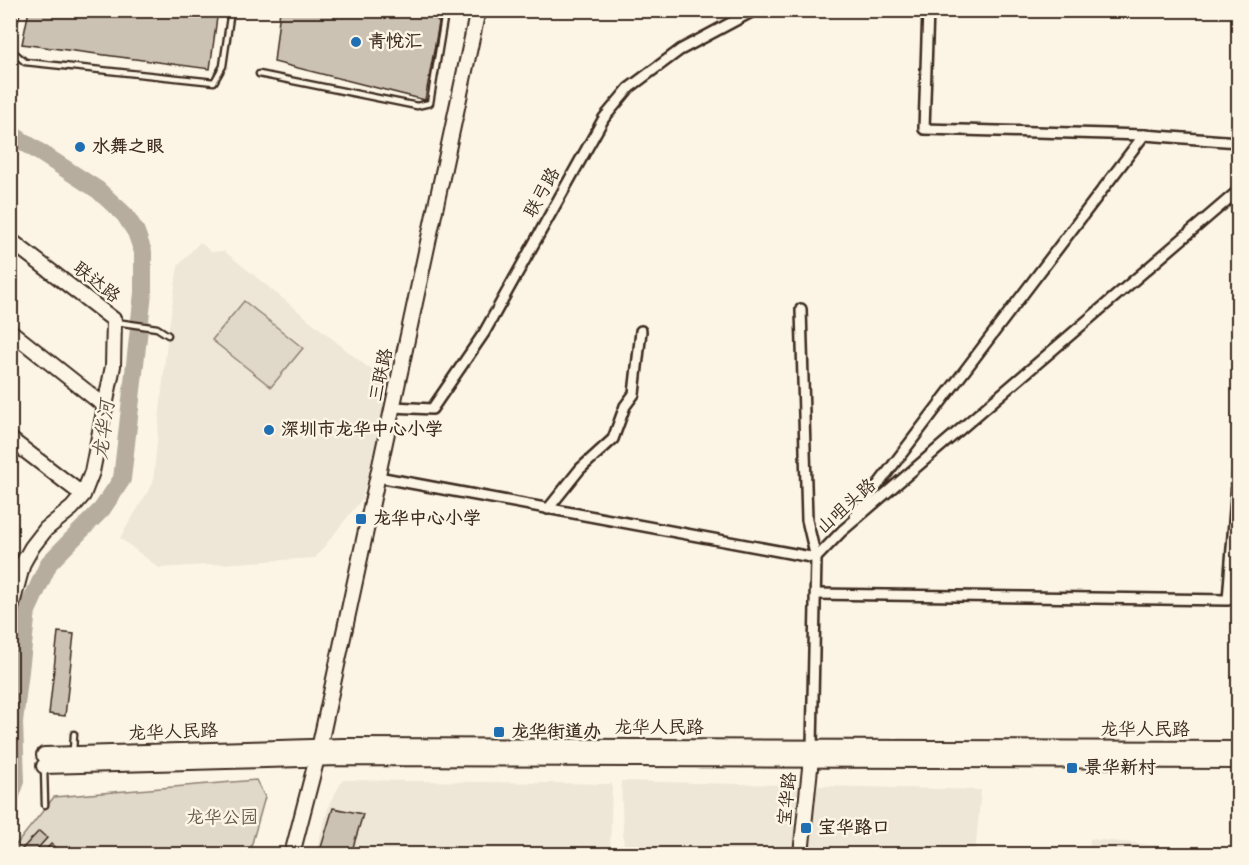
<svg xmlns="http://www.w3.org/2000/svg" width="1249" height="865" font-family="Kalam,'LXGW WenKai TC',sans-serif">
  <rect width="100%" height="100%" fill="#fcf5e5"/>
  <filter id="ink" filterUnits="userSpaceOnUse"><feTurbulence type="fractalNoise" baseFrequency=".0167" numOctaves="2"/><feDisplacementMap in="SourceGraphic" scale="12" xChannelSelector="R" yChannelSelector="G"/><feConvolveMatrix kernelMatrix="1 2 1 2 8 2 1 2 1" color-interpolation-filters="sRGB"/></filter>
  <g filter="url(#ink)">
    <!-- built -->
    <g fill="#eee6d6">
      <path d="M 200,242 L 211,252 L 224,251 L 366,366 L 393,377 L 362,499 L 315,558 L 159,568 L 120,538 L 153,483 L 167,340 L 178,266 Z"/>
      <path d="M 343,780 L 612,784 L 610,854 L 315,854 L 330,802 Z"/>
      <path d="M 621,781 L 981,790 L 975,854 L 624,854 Z"/>
      <path d="M 1090,839 L 1183,848 L 1182,854 L 1089,854 Z"/>
    </g>
    <!-- green -->
    <g fill="#e0d8c8" stroke="#8e8173" stroke-width="1.5">
      <path d="M 244,301 L 303,348 L 271,387 L 212,340 Z"/>
      <path d="M 256,780 L 265,797 L 249,854 L 11,854 L 11,851 L 54,797 Z"/>
      <path d="M 582,850 L 582,854 L 527,854 L 527,851 Z"/>
    </g>
    <g fill="none" stroke-linecap="round" stroke-linejoin="round">
      <!-- river -->
      <path stroke="#b7ad9e" stroke-width="18" d="M 10,133 L 98,190 L 125,215 L 136,232 L 143,252 L 143,293 L 122,479 L 102,509 L 49,563 L 27,611 L 14,722 L 16,781 L 10,798"/>
    </g>
    <!-- building -->
    <g fill="#ccc2b3" stroke="#3b2a1e" stroke-width="1.5">
      <path d="M 29,10 L 218,10 L 210,69 L 22,44 Z"/>
      <path d="M 280,10 L 429,10 L 439,23 L 425,100 L 274,62 Z"/>
      <path d="M 447,10 L 474,10 L 471,20 L 446,13 Z"/>
      <path d="M 58,632 L 74,634 L 65,716 L 49,714 Z"/>
      <path d="M 333,808 L 363,814 L 351,854 L 319,854 Z"/>
      <path d="M 39,831 L 47,838 L 38,848 L 43,853 L 51,844 L 57,849 L 53,854 L 28,854 L 22,849 Z"/>
    </g>
    <g fill="none" stroke-linecap="round" stroke-linejoin="round">
      <defs>
        <g id="lane">
          <path d="M 10,37 L 17,10"/>
          <path d="M 10,49 L 25,62 L 214,82 L 223,66 L 231,10"/>
          <path d="M 259,74 L 417,106 L 430,103 L 444,19 L 440,10"/>
          <path d="M 116,322 L 157,328 L 168,335"/>
          <path d="M 73,752 L 74,734"/>
          <path d="M 44,767 L 45,805"/>
        </g>
        <g id="street">
          <path d="M 928,10 L 924,129 L 1144,135 L 1238,142"/>
          <path d="M 801,309 L 807,520 L 816,558 L 812,746"/>
          <path d="M 393,407 L 432,409 L 484,333 L 581,159 L 604,118 L 629,88 L 680,50 L 755,10"/>
          <path d="M 378,477 L 816,558 L 842,531 L 1238,191"/>
          <path d="M 548,509 L 580,469 L 613,439 L 625,406 L 634,394 L 641,331"/>
          <path d="M 855,515 L 1144,135"/>
          <path d="M 816,594 L 1228,600 L 1238,470"/>
        </g>
        <g id="secondary">
          <path d="M 10,240 L 114,320 L 113,366 L 92,472 L 83,495 L 72,508 L 46,529 L 32,547 L 23,563 L 10,612"/>
          <path d="M 10,331 L 106,407"/>
          <path d="M 10,439 L 83,495"/>
          <path d="M 44,755 L 343,746 L 1238,749"/>
          <path d="M 44,766 L 340,758 L 1238,761"/>
          <path d="M 292,854 L 317,758 L 478,10"/>
          <path d="M 801,854 L 812,749"/>
        </g>
      </defs>
      <!-- lane casing -->
      <use href="#lane" stroke="#3b2a1e" stroke-width="9"/>
      <!-- street casing -->
      <use href="#street" stroke="#3b2a1e" stroke-width="14"/>
      <!-- secondary casing -->
      <use href="#secondary" stroke="#3b2a1e" stroke-width="18"/>
      <!-- lane -->
      <use href="#lane" stroke="#fcf5e5" stroke-width="4.5"/>
      <!-- street -->
      <use href="#street" stroke="#fcf5e5" stroke-width="9"/>
      <!-- secondary -->
      <use href="#secondary" stroke="#fcf5e5" stroke-width="14"/>
    </g>
  </g>
  <!-- markers -->
  <g fill="#1f6fb2" stroke="#fcf5e5" stroke-width="2">
    <circle cx="356" cy="42" r="6"/>
    <circle cx="80" cy="147" r="6"/>
    <circle cx="269" cy="430" r="6"/>
    <rect x="355" y="513" width="12" height="12" rx="3"/>
    <rect x="493" y="726" width="12" height="12" rx="3"/>
    <rect x="1066" y="762" width="12" height="12" rx="3"/>
    <rect x="800" y="822" width="12" height="12" rx="3"/>
  </g>
  <g text-anchor="middle" dominant-baseline="central" stroke-width="5" stroke-linejoin="round" paint-order="stroke">
    <!-- poi labels -->
    <g font-size="18" font-weight="bold" fill="#3b2a1e" stroke="#fcf5e5" text-anchor="start">
      <text x="368" y="42">青悦汇</text>
      <text x="92" y="147">水舞之眼</text>
      <text x="281" y="430">深圳市龙华中心小学</text>
      <text x="373" y="519">龙华中心小学</text>
      <text x="511" y="732">龙华街道办</text>
      <text x="1084" y="768">景华新村</text>
      <text x="818" y="828">宝华路口</text>
    </g>
    <!-- street labels -->
    <g font-size="18" fill="#3b2a1e" stroke="#fcf5e5">
      <text transform="translate(543 193) rotate(-61)">联弓路</text>
      <text transform="translate(96 283) rotate(38)">联达路</text>
      <text transform="translate(382 375) rotate(-78)">三联路</text>
      <text transform="translate(847 507) rotate(-42)">山咀头路</text>
      <text x="659" y="728">龙华人民路</text>
      <text x="1145" y="730">龙华人民路</text>
      <text transform="translate(173 733) rotate(-2)">龙华人民路</text>
      <text transform="translate(788 799) rotate(-84)">宝华路</text>
    </g>
    <!-- park labels -->
    <g font-size="18" fill="#645648" stroke="#fcf5e5">
      <text x="222" y="818">龙华公园</text>
    </g>
    <!-- water labels -->
    <g font-size="20" font-style="italic" fill="#605144" stroke="#fcf5e5">
      <text transform="translate(105 430) rotate(-83)">龙华河</text>
    </g>
  </g>
  <!-- margin -->
  <rect width="1249" height="865" fill="none" stroke="#fcf5e5" stroke-width="36"/>
  <rect x="18" y="18" width="1213" height="829" fill="none" stroke="#3b2a1e" stroke-width="2" filter="url(#ink)"/>
</svg>
